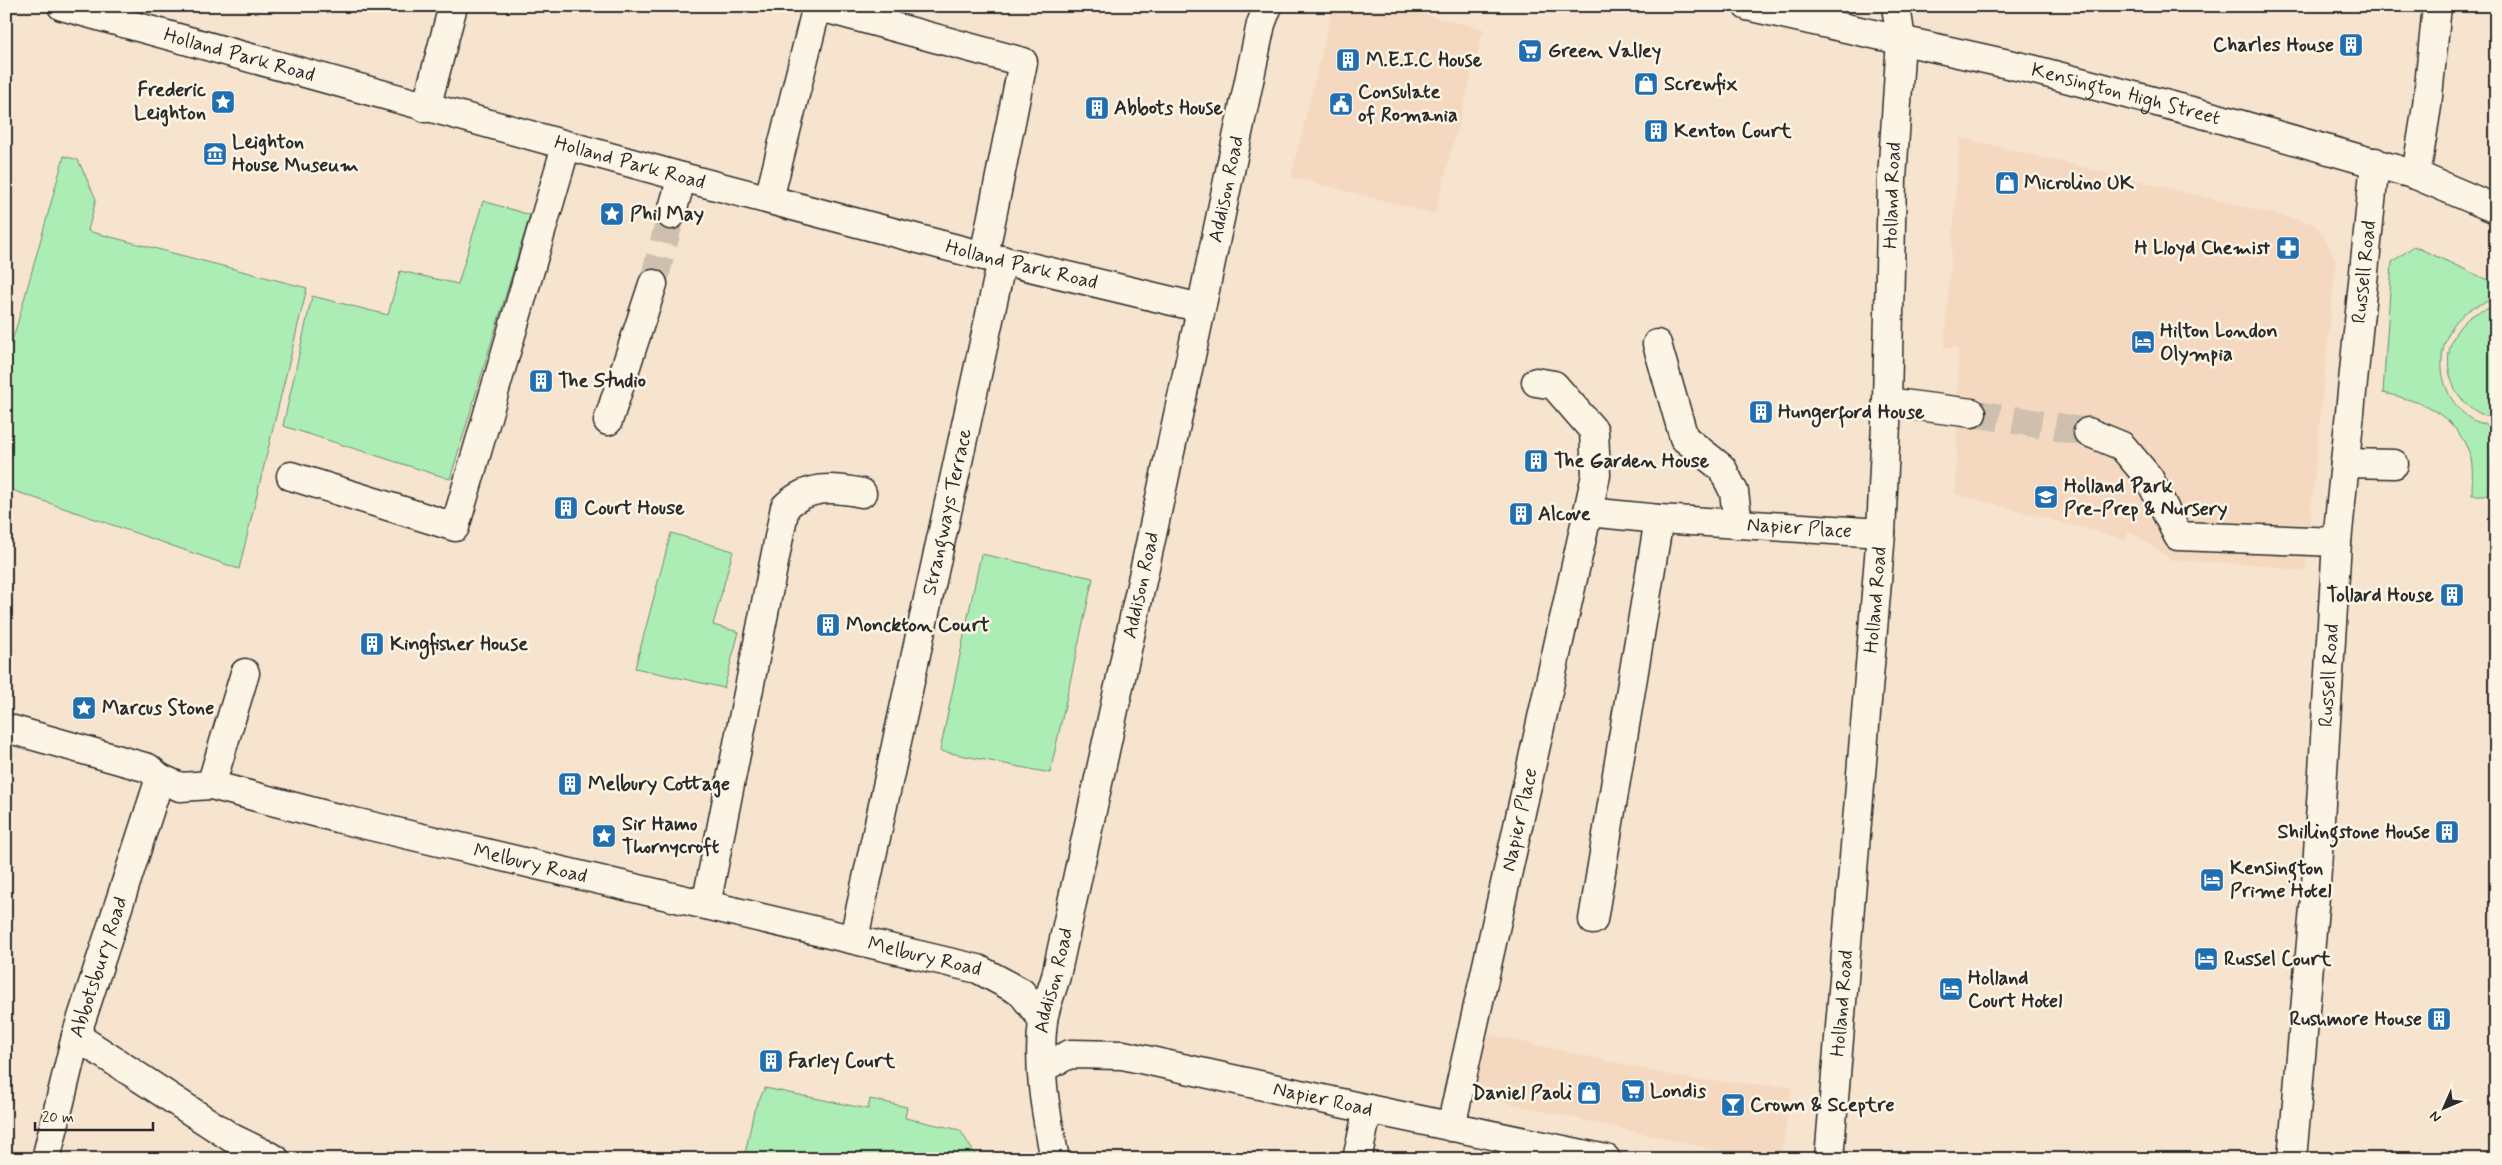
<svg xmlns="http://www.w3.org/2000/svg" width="2502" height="1165" font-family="Mynerve,sans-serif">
  <rect width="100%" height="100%" fill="#f7e4cf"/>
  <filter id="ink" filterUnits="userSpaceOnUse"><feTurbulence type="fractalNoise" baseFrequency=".02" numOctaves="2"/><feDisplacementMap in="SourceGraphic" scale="10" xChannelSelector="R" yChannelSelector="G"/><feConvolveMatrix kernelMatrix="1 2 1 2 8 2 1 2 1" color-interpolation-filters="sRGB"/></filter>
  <g filter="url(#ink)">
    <!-- built -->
    <g fill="#f4d9c0">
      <path d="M 1333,6 L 1390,6 L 1484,29 L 1435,214 L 1291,177 Z"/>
      <path d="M 1960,137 L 2315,224 L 2326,239 L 2336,262 L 2305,572 L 2262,565 L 2172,560 L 2129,531 L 2126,540 L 1956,494 L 1958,348 L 1944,348 Z"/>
      <path d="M 1484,1033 L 1689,1079 L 1792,1087 L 1781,1159 L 1755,1159 L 1472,1095 Z"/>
    </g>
    <!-- green -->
    <g fill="#acedb5" stroke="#6c8c70">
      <path d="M 64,156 L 78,160 L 96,199 L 88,231 L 307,288 L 239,569 L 6,488 L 6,355 L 15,332 Z"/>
      <path d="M 483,201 L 530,215 L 450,479 L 283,426 L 312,296 L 388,315 L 400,271 L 458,284 Z"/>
      <path d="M 2414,246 L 2496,284 L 2496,300 C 2437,308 2424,383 2468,417 C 2474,422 2485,424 2493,426 L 2489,495 L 2472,495 C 2472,481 2474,465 2469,452 C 2453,413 2421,401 2383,393 L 2392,262 Z"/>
      <path d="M 2496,307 L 2496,419 C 2433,406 2432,316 2496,307 Z"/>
      <path d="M 671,533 L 733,551 L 713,625 L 739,632 L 724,688 L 635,668 Z"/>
      <path d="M 981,554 L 1093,578 L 1050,773 L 940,751 Z"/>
      <path d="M 765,1088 L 868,1109 L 870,1099 L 907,1107 L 905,1118 L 960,1130 L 978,1159 L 744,1159 L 754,1110 Z"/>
    </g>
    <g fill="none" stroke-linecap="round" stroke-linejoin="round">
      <!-- minor-tunnel -->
      <g stroke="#cebfae" stroke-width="28" stroke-dasharray="28 14" stroke-linecap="butt">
        <path d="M 653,284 L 671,215"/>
        <path d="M 1972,413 L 2088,432"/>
      </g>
      <defs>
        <g id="minor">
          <path id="s1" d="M 62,6 L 682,177 L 984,256 L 1201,308"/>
          <path d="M 817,6 L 1023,62 L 984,256"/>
          <path d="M 426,108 L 453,6"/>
          <path d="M 2416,175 L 2427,106 L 2437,6"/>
          <path d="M 769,199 L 817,6"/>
          <path d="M 671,215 L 682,177"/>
          <path d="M 1657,344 L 1684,438 L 1722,468 L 1734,492 L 1738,524"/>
          <path d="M 1887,402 L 1972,413"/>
          <path d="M 608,421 L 653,284"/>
          <path d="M 2088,432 L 2122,446 L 2149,478 L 2178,536 L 2337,542"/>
          <path d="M 2345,463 L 2394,464"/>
          <path d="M 291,476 L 455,527 L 566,146"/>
          <path id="s2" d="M 1588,512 L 1659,519 L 1881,533"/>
          <path id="s3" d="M 6,728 L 148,768 L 160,778 L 180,787 L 211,785 L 337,818 L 978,969 L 1021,992 L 1043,1020"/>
          <path d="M 211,785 L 245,673"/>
          <path d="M 706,905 L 785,507 C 808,485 832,487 862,493"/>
          <path d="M 1593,920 L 1659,519"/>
          <path id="s4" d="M 854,938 L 1002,260"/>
          <path d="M 76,1036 L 232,1138 L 275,1159"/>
          <path id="s5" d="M 1042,1068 L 1070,1054 L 1123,1055 L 1368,1109 L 1606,1159"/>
          <path id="s6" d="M 1451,1127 L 1596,475 L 1594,431 L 1554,385 L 1536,382"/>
          <path id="s7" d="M 46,1159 L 76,1036 L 160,778"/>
          <path d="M 1357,1159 L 1368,1109"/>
          <path id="s8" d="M 2292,1159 L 2316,885 L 2337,542 L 2375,162"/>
        </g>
        <g id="major">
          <path id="s9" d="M 1747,6 L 2035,70 L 2214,117 L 2416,175 L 2496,209"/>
        </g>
        <g id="highway">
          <path id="s10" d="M 1055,1159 C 1046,1114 1037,1067 1043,1021 C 1045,1006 1052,991 1056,976 L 1197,328 L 1261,24 L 1268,6"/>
          <path id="s11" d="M 1829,1159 L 1881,533 L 1887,402 L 1892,179 L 1901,40 L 1896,6"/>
        </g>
      </defs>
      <!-- minor casing -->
      <use href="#minor" stroke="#2b2b2b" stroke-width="31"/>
      <!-- major casing -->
      <use href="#major" stroke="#2b2b2b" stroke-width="31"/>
      <!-- highway casing -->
      <use href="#highway" stroke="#2b2b2b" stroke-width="31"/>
      <!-- minor -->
      <use href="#minor" stroke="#fcf5e5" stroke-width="28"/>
      <!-- major -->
      <use href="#major" stroke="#fcf5e5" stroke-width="28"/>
      <!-- highway -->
      <use href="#highway" stroke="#fcf5e5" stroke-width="28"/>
    </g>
  </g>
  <!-- icons -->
  <defs>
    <symbol id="building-square" viewBox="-11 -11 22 22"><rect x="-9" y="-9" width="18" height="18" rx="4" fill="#1f6fb2" stroke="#fcf5e5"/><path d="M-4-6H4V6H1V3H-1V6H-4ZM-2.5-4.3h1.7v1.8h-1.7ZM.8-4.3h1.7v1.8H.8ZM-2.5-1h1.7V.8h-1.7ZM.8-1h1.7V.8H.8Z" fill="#fff"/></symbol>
    <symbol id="supermarket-square" viewBox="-11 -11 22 22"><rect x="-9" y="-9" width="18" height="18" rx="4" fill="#1f6fb2" stroke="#fcf5e5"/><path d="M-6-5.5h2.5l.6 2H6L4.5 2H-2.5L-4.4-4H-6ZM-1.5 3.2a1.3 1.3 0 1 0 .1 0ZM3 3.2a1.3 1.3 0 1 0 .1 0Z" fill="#fff"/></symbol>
    <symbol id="shop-square" viewBox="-11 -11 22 22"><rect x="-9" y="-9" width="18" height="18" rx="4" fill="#1f6fb2" stroke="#fcf5e5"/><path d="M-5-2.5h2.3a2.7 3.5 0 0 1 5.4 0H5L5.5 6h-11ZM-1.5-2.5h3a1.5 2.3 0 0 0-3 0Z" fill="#fff"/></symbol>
    <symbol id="sight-square" viewBox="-11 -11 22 22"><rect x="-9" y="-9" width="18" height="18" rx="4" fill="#1f6fb2" stroke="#fcf5e5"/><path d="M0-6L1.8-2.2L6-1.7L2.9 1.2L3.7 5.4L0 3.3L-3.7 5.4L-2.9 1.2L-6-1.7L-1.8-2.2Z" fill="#fff"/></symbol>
    <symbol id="civic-square" viewBox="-11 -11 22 22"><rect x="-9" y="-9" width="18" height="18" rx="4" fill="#1f6fb2" stroke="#fcf5e5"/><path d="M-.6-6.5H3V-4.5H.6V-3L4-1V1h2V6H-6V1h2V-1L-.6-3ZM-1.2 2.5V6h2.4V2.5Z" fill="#fff"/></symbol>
    <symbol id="museum-square" viewBox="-11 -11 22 22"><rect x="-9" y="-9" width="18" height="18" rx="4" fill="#1f6fb2" stroke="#fcf5e5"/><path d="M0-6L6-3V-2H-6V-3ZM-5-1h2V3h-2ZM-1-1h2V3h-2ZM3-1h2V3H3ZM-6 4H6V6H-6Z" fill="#fff"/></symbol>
    <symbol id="pharmacy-square" viewBox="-11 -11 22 22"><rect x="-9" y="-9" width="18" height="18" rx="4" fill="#1f6fb2" stroke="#fcf5e5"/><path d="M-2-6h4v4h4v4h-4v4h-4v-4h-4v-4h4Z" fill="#fff"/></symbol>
    <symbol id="hotel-square" viewBox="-11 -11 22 22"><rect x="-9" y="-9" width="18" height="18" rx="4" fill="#1f6fb2" stroke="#fcf5e5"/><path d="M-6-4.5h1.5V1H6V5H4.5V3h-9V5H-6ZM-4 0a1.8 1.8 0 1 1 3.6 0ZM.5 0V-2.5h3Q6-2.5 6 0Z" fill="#fff"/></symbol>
    <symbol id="school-square" viewBox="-11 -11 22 22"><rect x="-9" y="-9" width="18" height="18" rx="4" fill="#1f6fb2" stroke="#fcf5e5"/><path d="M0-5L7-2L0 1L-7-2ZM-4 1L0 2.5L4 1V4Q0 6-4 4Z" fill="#fff"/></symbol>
    <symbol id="bar-square" viewBox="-11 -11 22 22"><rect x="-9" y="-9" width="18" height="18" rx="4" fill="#1f6fb2" stroke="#fcf5e5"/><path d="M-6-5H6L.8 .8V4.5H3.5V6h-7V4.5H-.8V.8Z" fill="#fff"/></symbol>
  </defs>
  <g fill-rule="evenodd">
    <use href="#building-square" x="2337" y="31" width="28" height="28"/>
    <use href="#supermarket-square" x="1516" y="37" width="28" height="28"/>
    <use href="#building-square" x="1334" y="46" width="28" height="28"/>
    <use href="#shop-square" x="1632" y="70" width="28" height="28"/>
    <use href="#sight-square" x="209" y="88" width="28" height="28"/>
    <use href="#civic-square" x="1327" y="90" width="28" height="28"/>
    <use href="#building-square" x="1083" y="94" width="28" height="28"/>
    <use href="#building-square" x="1642" y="117" width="28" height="28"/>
    <use href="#museum-square" x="201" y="140" width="28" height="28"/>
    <use href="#shop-square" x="1993" y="169" width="28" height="28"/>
    <use href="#sight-square" x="598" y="200" width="28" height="28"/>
    <use href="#pharmacy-square" x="2274" y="234" width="28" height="28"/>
    <use href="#hotel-square" x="2129" y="328" width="28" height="28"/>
    <use href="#building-square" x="527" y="367" width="28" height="28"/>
    <use href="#building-square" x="1747" y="398" width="28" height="28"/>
    <use href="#building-square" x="1522" y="447" width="28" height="28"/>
    <use href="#school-square" x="2032" y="483" width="28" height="28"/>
    <use href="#building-square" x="552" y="494" width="28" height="28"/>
    <use href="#building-square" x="1507" y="500" width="28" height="28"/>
    <use href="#building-square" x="2438" y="581" width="28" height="28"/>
    <use href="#building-square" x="814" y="611" width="28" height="28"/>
    <use href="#building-square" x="358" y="630" width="28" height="28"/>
    <use href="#sight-square" x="70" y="694" width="28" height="28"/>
    <use href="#building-square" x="556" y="770" width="28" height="28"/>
    <use href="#building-square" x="2433" y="818" width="28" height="28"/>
    <use href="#sight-square" x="590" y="822" width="28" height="28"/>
    <use href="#hotel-square" x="2198" y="866" width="28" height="28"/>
    <use href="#hotel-square" x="2192" y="945" width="28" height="28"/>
    <use href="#hotel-square" x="1937" y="975" width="28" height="28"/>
    <use href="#building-square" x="2425" y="1005" width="28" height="28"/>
    <use href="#building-square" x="757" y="1047" width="28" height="28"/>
    <use href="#supermarket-square" x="1619" y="1077" width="28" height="28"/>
    <use href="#shop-square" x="1575" y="1079" width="28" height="28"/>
    <use href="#bar-square" x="1719" y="1091" width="28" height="28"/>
  </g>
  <g text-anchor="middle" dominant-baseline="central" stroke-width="5" stroke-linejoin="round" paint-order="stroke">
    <!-- poi labels -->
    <g font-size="20" font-weight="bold" fill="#2b2b2b" stroke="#fcf5e5" text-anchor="start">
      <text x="2334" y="45" text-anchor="end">Charles House</text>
      <text x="1548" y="51">Green Valley</text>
      <text x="1366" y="60">M.E.I.C House</text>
      <text x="1664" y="84">Screwfix</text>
      <text x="206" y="90" text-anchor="end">Frederic<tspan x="206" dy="23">Leighton</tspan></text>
      <text x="1358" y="92">Consulate<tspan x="1358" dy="23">of Romania</tspan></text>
      <text x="1114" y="108">Abbots House</text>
      <text x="1674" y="131">Kenton Court</text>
      <text x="232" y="142">Leighton<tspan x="232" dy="23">House Museum</tspan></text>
      <text x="2024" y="183">Microlino UK</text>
      <text x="630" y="214">Phil May</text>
      <text x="2270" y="248" text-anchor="end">H Lloyd Chemist</text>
      <text x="2160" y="331">Hilton London<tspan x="2160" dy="23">Olympia</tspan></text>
      <text x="558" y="381">The Studio</text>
      <text x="1778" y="412">Hungerford House</text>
      <text x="1554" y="461">The Garden House</text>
      <text x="2064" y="486">Holland Park<tspan x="2064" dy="23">Pre-Prep &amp; Nursery</tspan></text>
      <text x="584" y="508">Court House</text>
      <text x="1538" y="514">Alcove</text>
      <text x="2434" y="595" text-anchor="end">Tollard House</text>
      <text x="846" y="625">Monckton Court</text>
      <text x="390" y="644">Kingfisher House</text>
      <text x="102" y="708">Marcus Stone</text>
      <text x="588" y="784">Melbury Cottage</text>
      <text x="622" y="824">Sir Hamo<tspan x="622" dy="23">Thornycroft</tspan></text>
      <text x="2430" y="832" text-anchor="end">Shillingstone House</text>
      <text x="2230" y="868">Kensington<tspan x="2230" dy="23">Prime Hotel</tspan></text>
      <text x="2224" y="959">Russel Court</text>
      <text x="1968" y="978">Holland<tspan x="1968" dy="23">Court Hotel</tspan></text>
      <text x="2422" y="1019" text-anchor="end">Rushmore House</text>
      <text x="788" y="1061">Farley Court</text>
      <text x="1650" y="1091">Londis</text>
      <text x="1572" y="1093" text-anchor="end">Daniel Paoli</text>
      <text x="1750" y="1105">Crown &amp; Sceptre</text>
    </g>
    <!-- street labels -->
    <g font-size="20" fill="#2b2b2b" stroke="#fcf5e5">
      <text stroke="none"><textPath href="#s1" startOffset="184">Holland Park Road</textPath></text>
      <text stroke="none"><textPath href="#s9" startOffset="389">Kensington High Street</textPath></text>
      <text stroke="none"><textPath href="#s1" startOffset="589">Holland Park Road</textPath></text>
      <text stroke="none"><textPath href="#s10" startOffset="991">Addison Road</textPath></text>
      <text stroke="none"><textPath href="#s11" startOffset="966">Holland Road</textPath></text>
      <text stroke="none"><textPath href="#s1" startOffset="994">Holland Park Road</textPath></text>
      <text stroke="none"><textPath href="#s8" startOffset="890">Russell Road</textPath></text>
      <text stroke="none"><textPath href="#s4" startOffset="436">Strangways Terrace</textPath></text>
      <text stroke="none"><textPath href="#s2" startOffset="212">Napier Place</textPath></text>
      <text stroke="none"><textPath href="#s10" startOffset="586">Addison Road</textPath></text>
      <text stroke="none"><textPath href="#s11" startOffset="561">Holland Road</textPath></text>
      <text stroke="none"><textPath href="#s8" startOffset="485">Russell Road</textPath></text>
      <text stroke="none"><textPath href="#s6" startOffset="315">Napier Place</textPath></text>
      <text stroke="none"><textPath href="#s3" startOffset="545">Melbury Road</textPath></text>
      <text stroke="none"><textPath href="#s3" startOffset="950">Melbury Road</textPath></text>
      <text stroke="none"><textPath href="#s7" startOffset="199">Abbotsbury Road</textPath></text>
      <text stroke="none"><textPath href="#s10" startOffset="181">Addison Road</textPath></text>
      <text stroke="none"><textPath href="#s11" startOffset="156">Holland Road</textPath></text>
      <text stroke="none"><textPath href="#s5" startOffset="289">Napier Road</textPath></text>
    </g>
  </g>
  <!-- margin -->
  <rect width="2502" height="1165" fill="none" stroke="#fcf5e5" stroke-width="25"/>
  <rect x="12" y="12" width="2477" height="1140" fill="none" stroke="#2b2b2b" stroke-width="2" filter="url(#ink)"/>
  <!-- north arrow -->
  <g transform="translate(2444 1108) rotate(225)" stroke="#fcf5e5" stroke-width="4" paint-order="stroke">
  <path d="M0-4L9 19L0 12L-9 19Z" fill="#2b2b2b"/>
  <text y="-8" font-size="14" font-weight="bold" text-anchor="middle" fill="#2b2b2b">N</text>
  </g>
  <!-- scale -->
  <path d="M35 1122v8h118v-8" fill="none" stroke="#2b2b2b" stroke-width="2.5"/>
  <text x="42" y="1122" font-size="15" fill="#2b2b2b" stroke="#fcf5e5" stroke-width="4" paint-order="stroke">20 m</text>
</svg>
